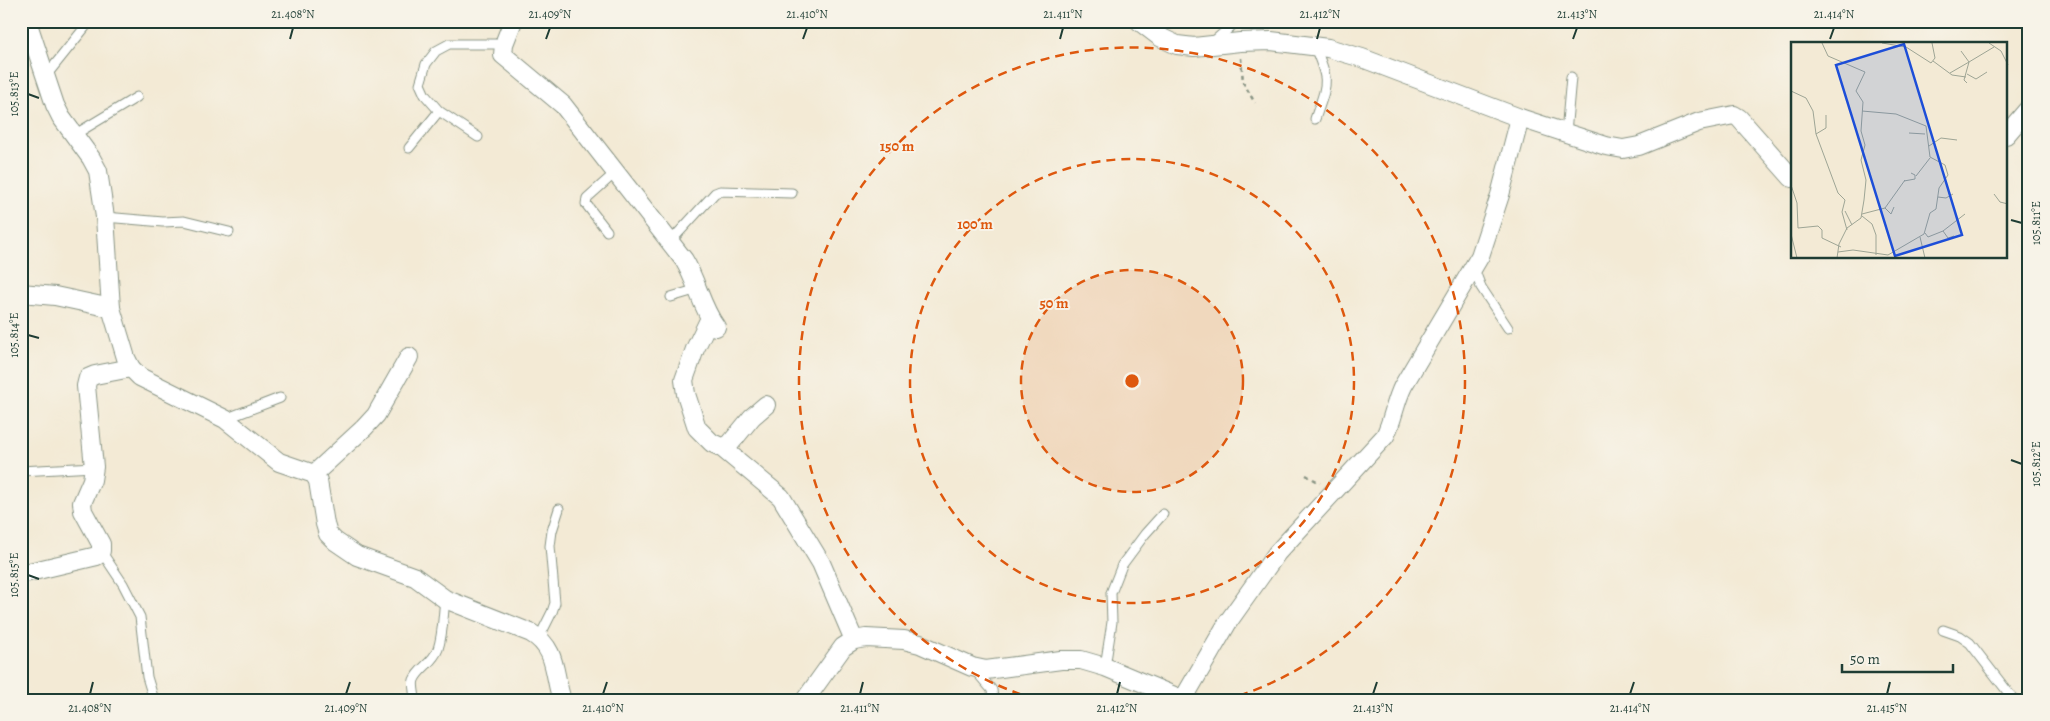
<svg xmlns="http://www.w3.org/2000/svg" width="2050" height="721" font-family="Alegreya,serif">
  <rect width="100%" height="100%" fill="#f7f3e8"/>
  <filter id="ink" filterUnits="userSpaceOnUse"><feTurbulence type="fractalNoise" baseFrequency=".02" numOctaves="2"/><feDisplacementMap in="SourceGraphic" scale="10" xChannelSelector="R" yChannelSelector="G"/><feConvolveMatrix kernelMatrix="1 2 1 2 8 2 1 2 1" color-interpolation-filters="sRGB"/></filter>
  <filter id="wash" filterUnits="userSpaceOnUse"><feTurbulence type="fractalNoise" baseFrequency=".0096" numOctaves="4" result="noise"/><feDisplacementMap in="SourceGraphic" scale="20" xChannelSelector="R" yChannelSelector="G"/><feGaussianBlur stdDeviation="1.12" result="paint"/><feColorMatrix in="noise" values="0 0 0 0 0 0 0 0 0 0 0 0 0 0 0 0 0 1.4 0 .05"/><feComposite in="paint" operator="in"/></filter>
  <g filter="url(#wash)">
    <rect width="100%" height="100%" fill="#f3ead5"/>
  </g>
  <g filter="url(#ink)">
    <g fill="none" stroke-linecap="round" stroke-linejoin="round">
      <defs>
        <g id="lane">
          <path d="M 1212,43 L 1237,21"/>
          <path d="M 1314,45 C 1330,83 1328,81 1315,119"/>
          <path d="M 45,77 L 90,21"/>
          <path d="M 1566,133 L 1571,77"/>
          <path d="M 74,135 L 137,97"/>
          <path d="M 478,137 L 439,111 L 425,95 L 420,84 L 426,64 L 436,51 L 449,44 L 504,44"/>
          <path d="M 409,148 L 439,111"/>
          <path d="M 105,217 L 163,222 L 184,221 L 229,232"/>
          <path d="M 607,231 L 586,204 L 587,198 L 615,173"/>
          <path d="M 670,242 L 715,193 L 720,191 L 792,193"/>
          <path d="M 1474,269 L 1481,287 L 1508,328"/>
          <path d="M 671,297 L 698,289"/>
          <path d="M 225,419 L 280,398"/>
          <path d="M 21,471 L 94,467"/>
          <path d="M 101,551 L 123,584 L 140,617 L 147,677 L 154,700"/>
          <path d="M 1943,630 L 1960,636 L 1970,643 L 2014,700"/>
          <path d="M 539,638 L 552,612 L 555,603 L 550,546 L 552,531 L 559,509"/>
          <path d="M 1105,667 L 1112,622 L 1111,593 L 1122,565 L 1145,534 L 1163,514"/>
          <path d="M 975,670 L 992,690 L 993,700"/>
          <path d="M 415,700 C 415,694 412,685 414,680 C 419,668 433,663 438,649 C 443,634 443,616 445,599"/>
        </g>
        <g id="street">
          <path d="M 27,21 L 55,105 L 61,117 L 91,158 L 98,171 L 105,217 L 111,308 L 126,358 L 131,368 L 140,377 L 225,419 L 279,462 L 314,474 L 318,481 L 325,524 L 328,534 L 335,541 L 357,556 L 415,577 L 445,599 L 531,633 C 558,649 553,674 562,700"/>
          <path d="M 513,21 L 504,44 L 503,55 L 563,105 L 684,260 C 697,281 701,307 716,327"/>
          <path d="M 1139,21 L 1160,37 L 1177,45 L 1194,47 L 1240,42 L 1271,41 L 1328,48 L 1362,58 L 1520,118 L 1606,146 L 1623,149 L 1639,146 L 1699,122 L 1734,115 L 1739,118 L 1792,178"/>
          <path d="M 2006,135 L 2029,108"/>
          <path d="M 21,293 L 55,296 L 111,308"/>
          <path d="M 710,318 L 695,349 L 684,380 L 686,394 L 697,428 L 712,443 L 721,447 L 729,445 L 752,417 L 766,405"/>
          <path d="M 721,447 L 781,497 L 821,563 L 854,640"/>
          <path d="M 314,474 L 364,428 L 376,415 L 409,357"/>
          <path d="M 21,574 L 97,556 L 101,551 L 101,544 L 83,511 L 82,503 L 92,480 L 94,467 L 86,386 L 88,378 L 95,375 L 131,368"/>
          <path d="M 805,700 L 843,647 L 854,640 L 866,638 L 904,640 L 920,644 L 972,667 L 986,670 L 1061,660 L 1081,660 L 1105,667 L 1179,698 L 1185,696 L 1228,622 L 1277,553 L 1385,436 C 1393,420 1395,402 1403,386 L 1480,256 L 1500,195 L 1520,118"/>
        </g>
      </defs>
      <!-- lane casing -->
      <use href="#lane" stroke="#899484" stroke-width="11"/>
      <!-- street casing -->
      <use href="#street" stroke="#899484" stroke-width="20"/>
      <!-- path -->
      <g stroke="#899484" stroke-width="2.5" stroke-dasharray="4 4" stroke-linecap="butt">
        <path d="M 1241,58 L 1243,82 L 1255,103"/>
        <path d="M 1306,475 L 1320,483"/>
      </g>
      <!-- lane -->
      <use href="#lane" stroke="#fff" stroke-width="9"/>
      <!-- street -->
      <use href="#street" stroke="#fff" stroke-width="18"/>
    </g>
  </g>
  <!-- ticks -->
  <path fill="none" stroke="#1f3d34" stroke-width="2" d="M 290,39 L 293,28M 546,39 L 550,28M 803,39 L 807,28M 1060,39 L 1063,28M 1317,39 L 1320,28M 1573,39 L 1577,28M 1830,39 L 1834,28M 28,94 L 39,98M 2011,220 L 2022,223M 28,335 L 39,338M 2011,460 L 2022,464M 28,575 L 39,579M 90,694 L 93,682M 346,694 L 350,682M 603,694 L 607,682M 860,694 L 863,682M 1117,694 L 1120,682M 1373,694 L 1377,682M 1630,694 L 1634,682M 1887,694 L 1890,682"/>
  <!-- distance rings -->
  <circle cx="1132" cy="381" r="111" fill="#de580e" fill-opacity=".12"/>
  <g fill="none" stroke="#de580e" stroke-width="2.5" stroke-dasharray="9 6">
    <circle cx="1132" cy="381" r="111"/>
    <circle cx="1132" cy="381" r="222"/>
    <path d="M1035 699A333 333 0 1 1 1229 699"/>
  </g>
  <!-- overview -->
  <g transform="translate(1791 42)">
    <rect width="216" height="216" fill="#f3ead5"/>
    <path fill="none" stroke="#9ea595" stroke-width="1" d="M 31,1 L 37,14 L 74,30 L 65,49 L 72,60 L 70,89 L 74,103 L 70,118 L 75,138 L 73,158 L 70,176 L 56,186 L 48,202 L 46,216M 91,1 L 115,5 L 140,21 L 144,16 L 141,1M 198,1 L 210,9 L 217,23M 142,19 L 161,33 L 175,35M 159,31 L 178,20 L 170,9M 176,32 L 185,37 L 196,30M 176,41 L 173,38 L 178,20 L 203,5M 0,49 L 15,56 L 22,69 L 25,92 L 47,151 L 54,158 L 51,170 L 56,188M 118,91 L 134,92M 25,92 L 35,86 L 35,73M 138,104 L 150,96 L 166,98M 125,134 L 139,116M 113,139 L 124,137 L 124,133 L 120,131M 0,143 L 6,161 L 7,186M 203,152 L 209,160 L 217,162M 147,155 L 155,156 L 162,152M 94,166 L 114,138M 94,166 L 100,172 L 103,165M 54,169 L 61,183M 71,172 L 94,166M 71,174 L 81,182 L 85,193 L 85,213M 7,186 L 27,184 L 31,188 L 31,196 L 50,205M 152,189 L 174,172M 134,191 L 137,195 L 152,189 L 157,196 L 163,194M 0,192 L 6,216M 129,195 L 134,216M 47,210 L 62,208 L 97,213 L 133,192 L 139,171 L 145,167 L 148,146 L 157,133 L 154,123 L 139,115 L 135,84 L 105,72 L 71,69"/>
    <path fill="#1d4ed8" fill-opacity="0.15" stroke="#1d4ed8" stroke-width="2.5" d="M 113,2 L 171,193 L 104,214 L 45,23 Z"/>
    <rect width="216" height="216" fill="none" stroke="#1f3d34" stroke-width="2.5"/>
  </g>
  <circle cx="1132" cy="381" r="8" fill="#de580e" stroke="#f7f3e8" stroke-width="2.5"/>
  <g font-size="15" text-anchor="middle" font-weight="bold" fill="#de580e" stroke="#f7f3e8" stroke-width="4" stroke-linejoin="round" paint-order="stroke">
    <text x="897" y="151">150 m</text>
    <text x="975" y="229">100 m</text>
    <text x="1054" y="308">50 m</text>
  </g>
  <!-- margin -->
  <rect width="2050" height="721" fill="none" stroke="#f7f3e8" stroke-width="55"/>
  <!-- scale -->
  <path d="M1842 664v8h111v-8" fill="none" stroke="#1f3d34" stroke-width="2.5"/>
  <text x="1850" y="664" font-size="15" fill="#1f3d34" stroke="#f7f3e8" stroke-width="4" paint-order="stroke">50 m</text>
  <rect x="28" y="28" width="1994" height="666" fill="none" stroke="#1f3d34" stroke-width="2"/>
  <g font-size="12" text-anchor="middle" fill="#1f3d34">
    <text x="293" y="18">21.408°N</text>
    <text x="550" y="18">21.409°N</text>
    <text x="807" y="18">21.410°N</text>
    <text x="1063" y="18">21.411°N</text>
    <text x="1320" y="18">21.412°N</text>
    <text x="1577" y="18">21.413°N</text>
    <text x="1834" y="18">21.414°N</text>
    <text transform="translate(14 94) rotate(-90)" y="4">105.813°E</text>
    <text transform="translate(2036 223) rotate(-90)" y="4">105.811°E</text>
    <text transform="translate(14 335) rotate(-90)" y="4">105.814°E</text>
    <text transform="translate(2036 464) rotate(-90)" y="4">105.812°E</text>
    <text transform="translate(14 575) rotate(-90)" y="4">105.815°E</text>
    <text x="90" y="712">21.408°N</text>
    <text x="346" y="712">21.409°N</text>
    <text x="603" y="712">21.410°N</text>
    <text x="860" y="712">21.411°N</text>
    <text x="1117" y="712">21.412°N</text>
    <text x="1373" y="712">21.413°N</text>
    <text x="1630" y="712">21.414°N</text>
    <text x="1887" y="712">21.415°N</text>
  </g>
</svg>
